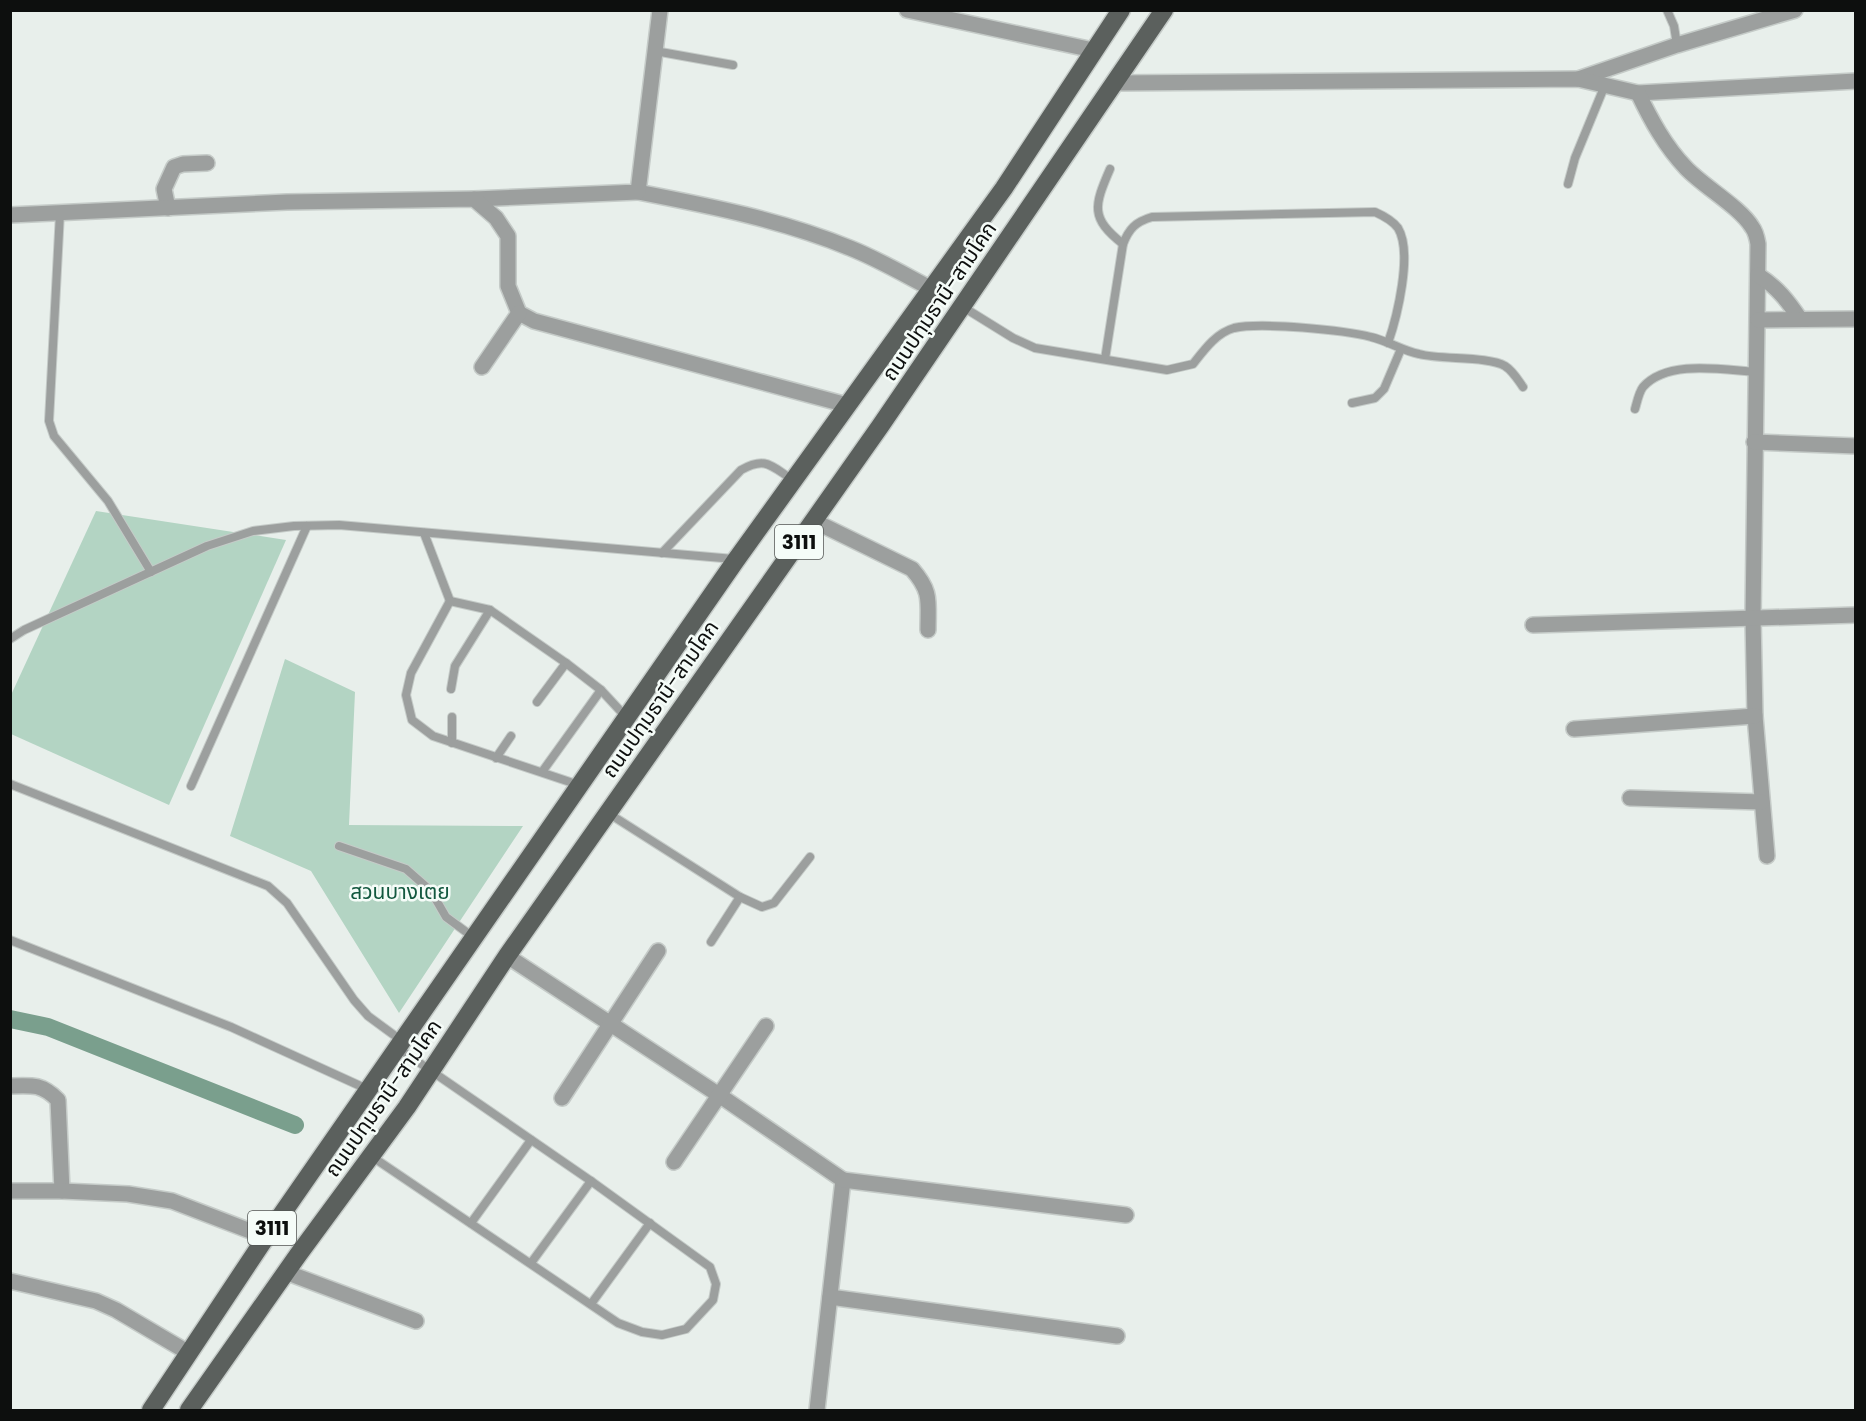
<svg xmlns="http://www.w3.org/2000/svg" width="1866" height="1421" font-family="Poppins,'Noto Sans Thai',sans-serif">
  <rect width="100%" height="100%" fill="#e8efeb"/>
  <!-- green -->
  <g fill="#b3d4c3">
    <path d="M 96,511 L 286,540 L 169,805 L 11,734 L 11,695 Z"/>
    <path d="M 285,659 L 355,692 L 349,825 L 523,826 L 399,1013 L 311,871 L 230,836 Z"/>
  </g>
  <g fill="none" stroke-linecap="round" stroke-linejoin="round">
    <!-- canal -->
    <path stroke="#7a9f8d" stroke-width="18" d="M 10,1019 L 48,1027 L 295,1125"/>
    <defs>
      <g id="lane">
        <path d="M 1667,10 L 1674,26 L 1677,45"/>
        <path d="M 655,51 L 733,65"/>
        <path d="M 1110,169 C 1094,206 1090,218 1123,244"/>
        <path d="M 1568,184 L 1575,158 L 1605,85"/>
        <path d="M 60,213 L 49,421 L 54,436 L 108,501 L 151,572"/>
        <path d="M 963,307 L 1013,338 L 1035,348 L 1167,370 L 1193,364 C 1204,350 1216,333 1234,328 C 1261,322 1344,330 1371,337 C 1388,341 1403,351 1419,354 C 1441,360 1488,356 1505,366 C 1513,371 1518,380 1523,387"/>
        <path d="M 1105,359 L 1123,244 C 1129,229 1135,222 1152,217 L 1375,212 C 1384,216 1392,220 1398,228 C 1413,253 1397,317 1388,343"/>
        <path d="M 1352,403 L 1375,398 L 1384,389 L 1401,349"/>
        <path d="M 1635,409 C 1637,402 1639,392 1643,387 C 1668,359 1723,370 1757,372"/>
        <path d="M 424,533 L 450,601"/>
        <path d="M 662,553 L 741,470 C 766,456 771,466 793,480"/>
        <path d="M 10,639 L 24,630 L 207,546 L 253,531 L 294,526 L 339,525 L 734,559"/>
        <path d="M 451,689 L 455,666 L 490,610"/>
        <path d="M 537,702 L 566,663"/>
        <path d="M 452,717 L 452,743"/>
        <path d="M 496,758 L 511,736"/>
        <path d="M 542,772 L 601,690"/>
        <path d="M 10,784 L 268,886 L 287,903 L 354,1000 L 368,1016 L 402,1041"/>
        <path d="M 579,785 L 433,736 L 412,720 L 406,695 L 411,673 L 450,601 L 490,610 L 566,663 L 601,690 L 626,717"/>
        <path d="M 191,786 L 307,526"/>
        <path d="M 608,813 L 740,897 L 762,907 L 774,903 L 810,857"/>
        <path d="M 339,846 L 406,869 L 431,891 L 446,917 L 473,937"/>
        <path d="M 10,940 L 231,1027 L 367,1089"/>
        <path d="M 711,942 L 740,897"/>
        <path d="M 371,1156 L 618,1323 L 642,1332 L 662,1335 L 686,1329 L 713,1300 L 716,1284 L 710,1267 L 591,1181 L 398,1048"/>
        <path d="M 471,1223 L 531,1140"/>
        <path d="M 531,1263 L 591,1181"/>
        <path d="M 591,1304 L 650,1223"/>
      </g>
      <g id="street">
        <path d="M 907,10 L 1093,50"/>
        <path d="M 1578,79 L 1677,45 L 1795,10"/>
        <path d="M 1115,83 L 1578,79 L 1638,93 L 1856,81"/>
        <path d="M 1638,93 C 1651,120 1665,146 1686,168 C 1704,187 1740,207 1752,227 C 1756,232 1757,238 1758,244 L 1753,618 L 1755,716 L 1767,856"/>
        <path d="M 638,192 C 710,206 782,220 850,248 C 878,259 905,275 932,289"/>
        <path d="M 474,199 L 638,192 L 660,10"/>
        <path d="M 168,208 L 164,189 L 174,167 L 183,164 L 207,163"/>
        <path d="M 10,215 L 287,202 L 474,199 L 496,218 L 508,236 L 508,286 L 519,313 L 534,321 L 847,405"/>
        <path d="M 1758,275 C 1777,287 1788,301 1800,319"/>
        <path d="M 1758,320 L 1856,319"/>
        <path d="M 482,367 L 519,313"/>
        <path d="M 1754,442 L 1856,446"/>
        <path d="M 814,521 L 912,569 C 932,592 928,601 928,630"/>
        <path d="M 1533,625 L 1856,615"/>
        <path d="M 1574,729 L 1755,716"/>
        <path d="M 1630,798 L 1762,802"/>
        <path d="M 507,956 L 719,1095 L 843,1180 L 817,1410"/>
        <path d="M 10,1086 C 33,1085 42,1084 58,1100 L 62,1191"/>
        <path d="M 562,1098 L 658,951"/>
        <path d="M 674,1162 L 766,1026"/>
        <path d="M 843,1180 L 1126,1215"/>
        <path d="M 10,1191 L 62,1191 L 128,1194 L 172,1201 L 266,1237"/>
        <path d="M 288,1273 L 416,1321"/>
        <path d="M 10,1281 L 96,1301 L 116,1310 L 189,1353"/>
        <path d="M 830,1297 L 1117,1336"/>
      </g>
      <g id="primary">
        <path d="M 151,1410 L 266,1237 L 736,560 L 1004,188 L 1121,10"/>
        <path d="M 189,1410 L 298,1255 L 407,1107 L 507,956 L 881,425 L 1164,10"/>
      </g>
    </defs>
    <!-- lane casing -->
    <use href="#lane" stroke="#c5cbc8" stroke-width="10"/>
    <!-- street casing -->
    <use href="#street" stroke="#c5cbc8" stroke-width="18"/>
    <!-- primary casing -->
    <use href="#primary" stroke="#c5cbc8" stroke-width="21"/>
    <!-- lane -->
    <use href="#lane" stroke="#9c9f9e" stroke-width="8"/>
    <!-- street -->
    <use href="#street" stroke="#9c9f9e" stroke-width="15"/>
    <!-- primary -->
    <use href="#primary" stroke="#5b605d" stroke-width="18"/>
  </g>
  <g text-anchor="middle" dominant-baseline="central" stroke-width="5" stroke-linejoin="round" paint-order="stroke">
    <!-- shield labels -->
    <g fill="#f5fcf8" stroke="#535654" stroke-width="1.5">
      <rect x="775" y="525" width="48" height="34" rx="4.5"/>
      <rect x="248" y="1211" width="48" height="34" rx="4.5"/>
    </g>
    <g font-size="20" font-weight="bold" fill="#0d0f0e">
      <text x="799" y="542">3111</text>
      <text x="272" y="1228">3111</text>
    </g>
    <!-- street labels -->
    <g font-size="21" fill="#0d0f0e" stroke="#f5fcf8">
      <text transform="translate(939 301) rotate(-56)">ถนนปทุมธานี-สามโคก</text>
      <text transform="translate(660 699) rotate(-55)">ถนนปทุมธานี-สามโคก</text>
      <text transform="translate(383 1098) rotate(-55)">ถนนปทุมธานี-สามโคก</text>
    </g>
    <!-- park labels -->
    <g font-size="21" fill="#13583f" stroke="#f5fcf8">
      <text x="400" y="891">สวนบางเตย</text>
    </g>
  </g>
  <!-- border -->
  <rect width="1866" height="1421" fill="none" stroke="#0d0f0e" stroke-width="24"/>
</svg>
